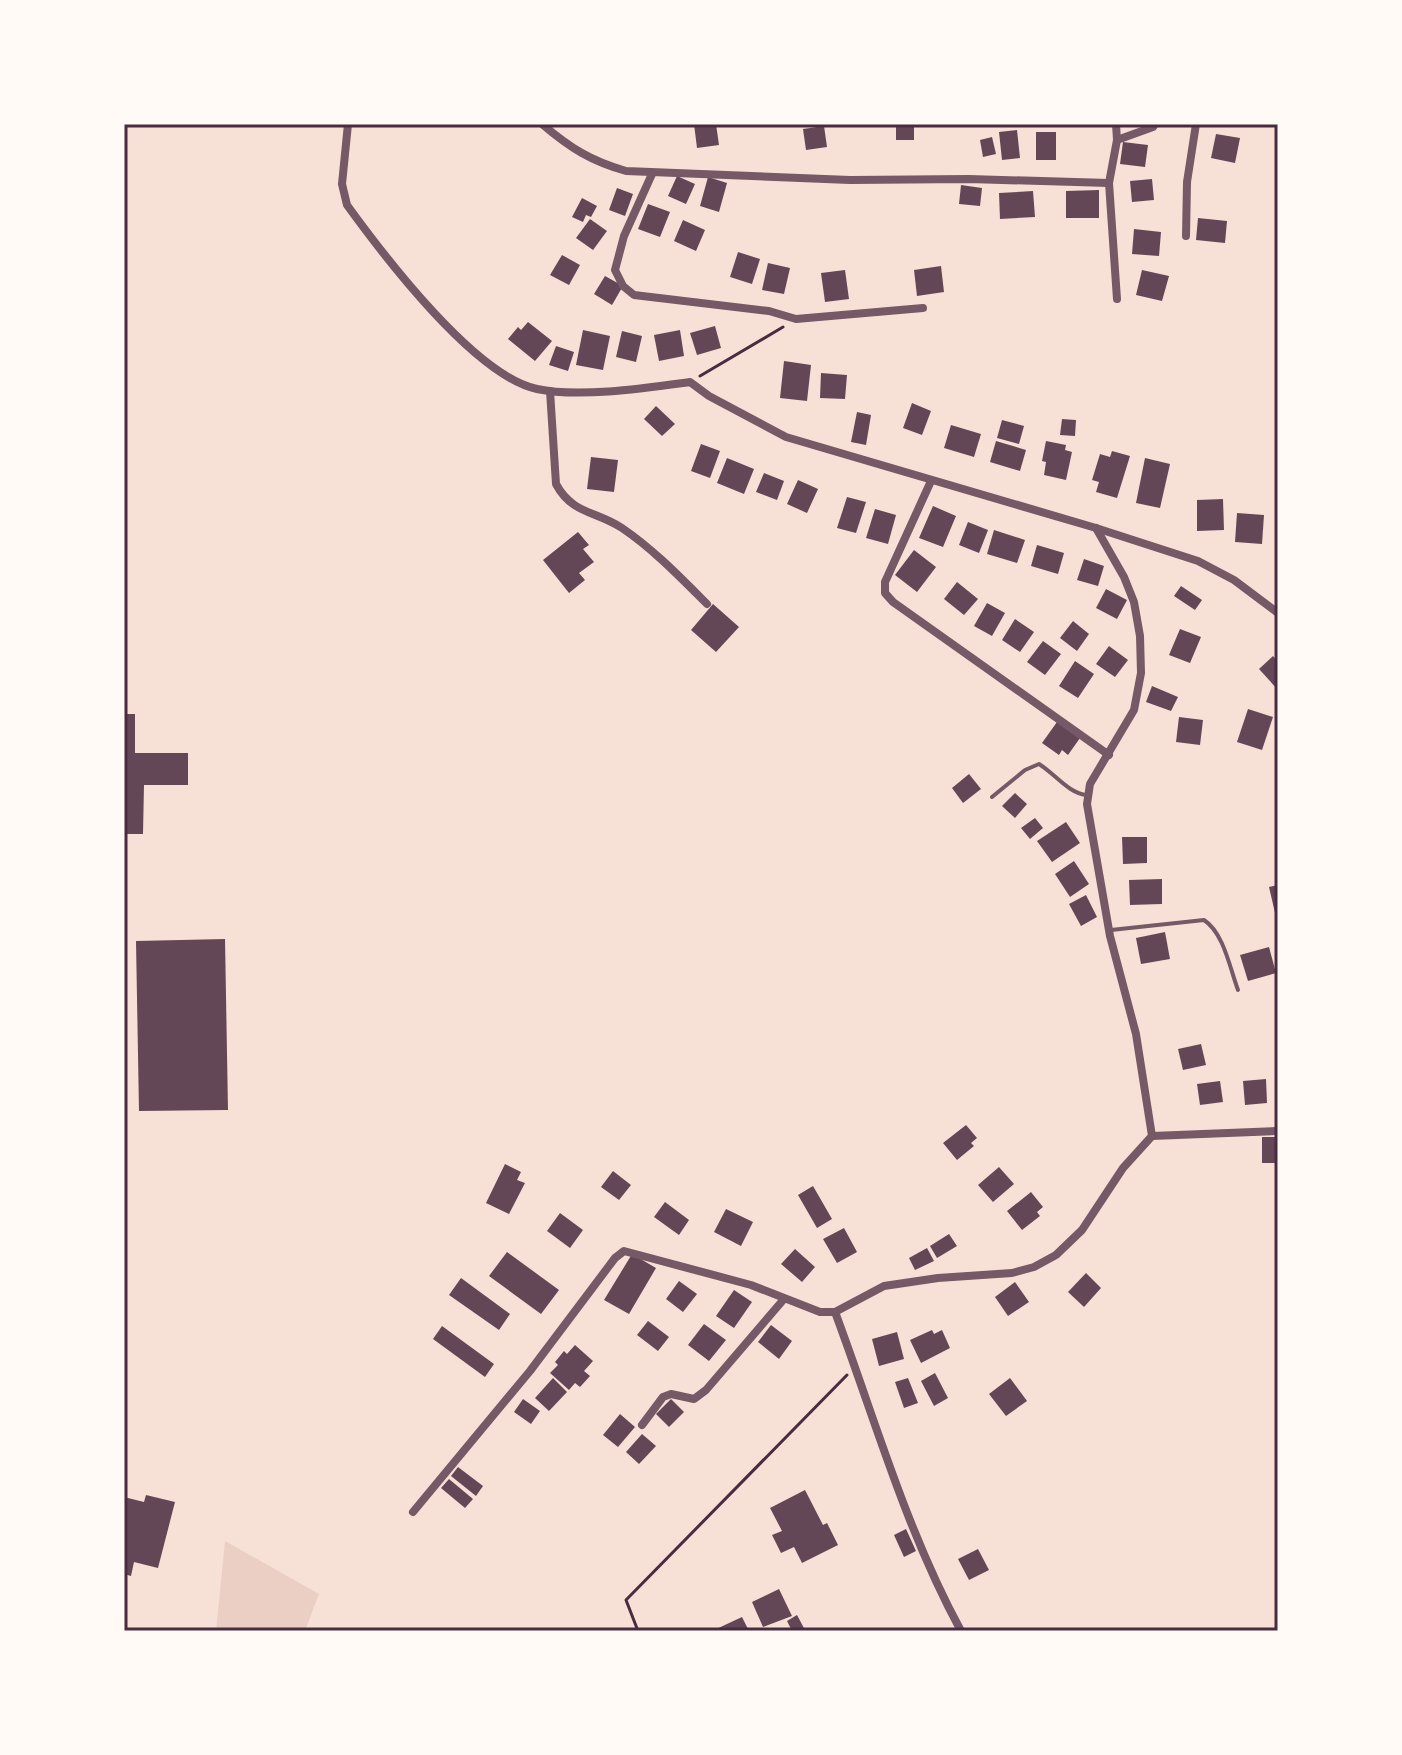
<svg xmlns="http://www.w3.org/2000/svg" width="1402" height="1755" font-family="Rubik,sans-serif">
  <rect width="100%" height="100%" fill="#f7e1d7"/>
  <!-- green -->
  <path fill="#ebcfc5" d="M 225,1541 L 319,1594 L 305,1631 L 216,1631 Z"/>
  <!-- building -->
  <g fill="#644757">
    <path d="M 694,124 L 716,124 L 719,145 L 697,148 Z"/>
    <rect x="896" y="124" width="18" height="16"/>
    <path d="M 824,126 L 827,147 L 806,150 L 803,129 Z"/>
    <path d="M 1017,130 L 1020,158 L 1002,160 L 999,132 Z"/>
    <rect x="1036" y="132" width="20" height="28"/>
    <path d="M 1216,134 L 1240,138 L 1235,163 L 1211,158 Z"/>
    <path d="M 992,137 L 996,154 L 983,157 L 980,140 Z"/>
    <path d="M 1123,142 L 1148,145 L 1145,167 L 1120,164 Z"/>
    <path d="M 677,176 L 695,184 L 686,204 L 668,196 Z"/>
    <path d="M 708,177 L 727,183 L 719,212 L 700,206 Z"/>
    <path d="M 1152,179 L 1154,200 L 1132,202 L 1130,181 Z"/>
    <path d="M 961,185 L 982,188 L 980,206 L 959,204 Z"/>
    <path d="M 617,188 L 633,194 L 625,216 L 609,210 Z"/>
    <path d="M 1099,190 L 1099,218 L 1066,218 L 1066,191 Z"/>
    <path d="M 1033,191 L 1035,217 L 1000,219 L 999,193 Z"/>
    <path d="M 582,198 L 597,206 L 591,217 L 586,215 L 583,222 L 572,217 Z"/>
    <path d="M 648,204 L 670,212 L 660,237 L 638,229 Z"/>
    <path d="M 1198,218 L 1227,221 L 1225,243 L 1196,240 Z"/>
    <path d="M 590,219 L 607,231 L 593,250 L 576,238 Z"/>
    <path d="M 683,220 L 705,230 L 696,251 L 674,241 Z"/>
    <path d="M 1134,229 L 1161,232 L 1159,256 L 1132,254 Z"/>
    <path d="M 738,252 L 760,259 L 752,284 L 730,277 Z"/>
    <path d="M 562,255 L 580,265 L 569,285 L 550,275 Z"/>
    <path d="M 768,263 L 790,268 L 784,294 L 762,290 Z"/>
    <path d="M 941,266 L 944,292 L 917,296 L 914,270 Z"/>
    <path d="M 845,270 L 849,299 L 825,302 L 821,273 Z"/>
    <path d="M 1142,270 L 1169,276 L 1162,301 L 1136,295 Z"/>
    <path d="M 605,276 L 623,286 L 612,305 L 594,294 Z"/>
    <path d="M 528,322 L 552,341 L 535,361 L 508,339 L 518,327 L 521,330 Z"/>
    <path d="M 715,326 L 721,348 L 697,355 L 690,333 Z"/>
    <path d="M 583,330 L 610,336 L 603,370 L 576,365 Z"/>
    <path d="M 680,330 L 684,356 L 659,361 L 654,335 Z"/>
    <path d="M 622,331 L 642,336 L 636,362 L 616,357 Z"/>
    <path d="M 556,346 L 574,352 L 568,371 L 549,365 Z"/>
    <path d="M 784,361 L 811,365 L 807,401 L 780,398 Z"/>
    <path d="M 821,373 L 847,375 L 845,399 L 820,398 Z"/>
    <path d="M 912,403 L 931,411 L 922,435 L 903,428 Z"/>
    <path d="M 656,406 L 675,424 L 662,436 L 644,419 Z"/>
    <path d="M 857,412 L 871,415 L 866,445 L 851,442 Z"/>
    <path d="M 1062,419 L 1076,420 L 1075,436 L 1060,435 Z"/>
    <path d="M 1002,420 L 1024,426 L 1019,444 L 997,438 Z"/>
    <path d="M 951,425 L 981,434 L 974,457 L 944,448 Z"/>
    <path d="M 996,441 L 1026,450 L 1020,471 L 990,462 Z"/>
    <path d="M 1046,441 L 1066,445 L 1065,450 L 1072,452 L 1066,480 L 1044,475 L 1046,462 L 1042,461 Z"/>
    <path d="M 701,444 L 720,451 L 710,478 L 691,471 Z"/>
    <path d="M 1112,451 L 1130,456 L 1117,498 L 1096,492 L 1099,482 L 1092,480 L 1100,454 L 1110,457 Z"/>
    <path d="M 591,457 L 618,460 L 614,492 L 587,489 Z"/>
    <path d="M 727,458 L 754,469 L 744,494 L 717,483 Z"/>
    <path d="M 1145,458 L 1170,464 L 1160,508 L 1136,503 Z"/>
    <path d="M 764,473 L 784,481 L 777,500 L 756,492 Z"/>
    <path d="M 798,480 L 818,489 L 807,513 L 787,504 Z"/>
    <path d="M 847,497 L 866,502 L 856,533 L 837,528 Z"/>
    <path d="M 1223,499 L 1224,530 L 1197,531 L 1197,500 Z"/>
    <path d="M 933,506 L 956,516 L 943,547 L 919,538 Z"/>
    <path d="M 875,509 L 896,515 L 888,544 L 866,538 Z"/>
    <path d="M 1237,513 L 1264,515 L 1262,544 L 1235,542 Z"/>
    <path d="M 968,522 L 988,530 L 979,553 L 959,545 Z"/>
    <path d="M 994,530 L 1025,540 L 1017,563 L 987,554 Z"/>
    <path d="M 578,532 L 589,545 L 583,549 L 594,562 L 579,573 L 585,580 L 569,593 L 543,560 Z"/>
    <path d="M 1037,545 L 1064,553 L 1058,574 L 1031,566 Z"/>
    <path d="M 914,550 L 936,567 L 917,592 L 895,575 Z"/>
    <path d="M 1084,559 L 1104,566 L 1098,586 L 1077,580 Z"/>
    <path d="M 957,582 L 978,599 L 964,615 L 944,599 Z"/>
    <path d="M 1181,586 L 1202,600 L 1195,610 L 1174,596 Z"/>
    <path d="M 1106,589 L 1127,600 L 1117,619 L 1096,608 Z"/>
    <path d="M 987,603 L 1005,613 L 992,636 L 974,626 Z"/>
    <path d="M 713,604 L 739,627 L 716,652 L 691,630 Z"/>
    <path d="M 1015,619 L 1034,632 L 1020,652 L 1002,640 Z"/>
    <path d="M 1073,621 L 1089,634 L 1077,651 L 1060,638 Z"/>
    <path d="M 1180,629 L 1201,637 L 1190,663 L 1169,655 Z"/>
    <path d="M 1043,641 L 1061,654 L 1045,675 L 1027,662 Z"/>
    <path d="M 1109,646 L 1128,660 L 1115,677 L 1096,664 Z"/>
    <path d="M 1273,656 L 1278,662 L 1278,690 L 1259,669 Z"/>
    <path d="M 1075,661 L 1094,674 L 1078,698 L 1059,686 Z"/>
    <path d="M 1152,686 L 1178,697 L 1171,711 L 1146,702 Z"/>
    <path d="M 1248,709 L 1273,717 L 1262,750 L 1237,742 Z"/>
    <path d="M 124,714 L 135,714 L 135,753 L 188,753 L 188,785 L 144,785 L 143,834 L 124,834 Z"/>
    <path d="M 1179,717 L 1203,720 L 1200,745 L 1176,742 Z"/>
    <path d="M 1057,722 L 1080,738 L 1068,755 L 1062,750 L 1059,755 L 1042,743 Z"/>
    <path d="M 969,774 L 981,789 L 963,803 L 952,788 Z"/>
    <path d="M 1015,793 L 1027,804 L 1015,818 L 1002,806 Z"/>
    <path d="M 1035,818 L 1043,828 L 1030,839 L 1021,828 Z"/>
    <path d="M 1066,822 L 1080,843 L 1052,862 L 1037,841 Z"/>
    <path d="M 1122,837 L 1147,837 L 1147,863 L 1123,864 Z"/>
    <path d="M 1074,861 L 1089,884 L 1070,897 L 1055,874 Z"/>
    <path d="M 1162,879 L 1162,904 L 1130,905 L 1129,880 Z"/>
    <path d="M 1278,885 L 1278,913 L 1275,913 L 1269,887 Z"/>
    <path d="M 1086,895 L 1097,917 L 1081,926 L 1069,904 Z"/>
    <path d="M 1165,932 L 1170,959 L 1141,964 L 1136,938 Z"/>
    <path d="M 225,939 L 228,1110 L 139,1111 L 136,941 Z"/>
    <path d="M 1269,947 L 1276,973 L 1248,981 L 1240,955 Z"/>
    <path d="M 1201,1044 L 1206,1065 L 1183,1070 L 1178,1049 Z"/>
    <path d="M 1266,1079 L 1267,1103 L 1245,1105 L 1243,1081 Z"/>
    <path d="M 1220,1081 L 1223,1102 L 1200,1105 L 1197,1084 Z"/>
    <path d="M 966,1125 L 977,1138 L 971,1143 L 974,1146 L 957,1160 L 943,1143 Z"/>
    <rect x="1262" y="1137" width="16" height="26"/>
    <path d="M 505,1164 L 521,1172 L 517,1180 L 525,1183 L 509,1214 L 486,1203 Z"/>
    <path d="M 999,1167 L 1014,1184 L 993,1202 L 978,1185 Z"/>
    <path d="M 613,1171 L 631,1185 L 619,1200 L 601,1187 Z"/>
    <path d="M 813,1186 L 832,1219 L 817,1228 L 798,1195 Z"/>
    <path d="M 1031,1192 L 1043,1207 L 1037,1212 L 1040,1216 L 1022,1230 L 1007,1211 Z"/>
    <path d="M 665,1202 L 689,1220 L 679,1235 L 654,1217 Z"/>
    <path d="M 726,1209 L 753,1222 L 741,1246 L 714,1232 Z"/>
    <path d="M 560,1213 L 583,1230 L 570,1248 L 547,1231 Z"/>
    <path d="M 844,1228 L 857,1252 L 837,1263 L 823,1239 Z"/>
    <path d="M 949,1234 L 957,1246 L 937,1258 L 930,1246 Z"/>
    <path d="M 927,1248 L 934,1261 L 915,1270 L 909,1258 Z"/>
    <path d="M 795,1249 L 815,1267 L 802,1282 L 781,1264 Z"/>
    <path d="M 507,1252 L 559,1290 L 541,1314 L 489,1276 Z"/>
    <path d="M 632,1254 L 656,1268 L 629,1314 L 604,1300 Z"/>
    <path d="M 1086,1273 L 1101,1288 L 1084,1307 L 1068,1292 Z"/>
    <path d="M 461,1278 L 510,1314 L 499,1330 L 449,1295 Z"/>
    <path d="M 679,1281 L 697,1294 L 683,1312 L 666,1299 Z"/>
    <path d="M 1015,1282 L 1029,1302 L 1008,1316 L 995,1297 Z"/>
    <path d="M 734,1290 L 752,1302 L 734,1328 L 716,1316 Z"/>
    <path d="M 648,1321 L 669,1337 L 658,1351 L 637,1335 Z"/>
    <path d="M 704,1324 L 726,1340 L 709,1361 L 688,1345 Z"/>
    <path d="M 771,1325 L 792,1341 L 779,1359 L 758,1342 Z"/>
    <path d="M 442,1326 L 494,1364 L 485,1377 L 433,1339 Z"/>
    <path d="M 932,1330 L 934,1334 L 942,1330 L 950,1348 L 921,1363 L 910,1340 Z"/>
    <path d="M 897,1332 L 904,1359 L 879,1366 L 872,1339 Z"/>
    <path d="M 575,1345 L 593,1361 L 584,1371 L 590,1376 L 580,1387 L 575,1383 L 569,1390 L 550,1373 L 558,1365 L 555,1362 L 564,1351 L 567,1354 Z"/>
    <path d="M 935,1373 L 948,1398 L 934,1406 L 921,1381 Z"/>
    <path d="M 553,1378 L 567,1392 L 549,1411 L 535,1398 Z"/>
    <path d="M 908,1378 L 918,1403 L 904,1408 L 895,1382 Z"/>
    <path d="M 1010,1378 L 1027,1401 L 1006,1416 L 989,1394 Z"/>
    <path d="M 523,1399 L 540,1411 L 531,1424 L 514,1412 Z"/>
    <path d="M 671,1399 L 684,1412 L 669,1427 L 656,1414 Z"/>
    <path d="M 620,1414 L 635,1427 L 618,1447 L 603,1435 Z"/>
    <path d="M 642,1434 L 656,1446 L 639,1464 L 626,1452 Z"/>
    <path d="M 458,1467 L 483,1486 L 476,1496 L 451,1476 Z"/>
    <path d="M 449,1479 L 473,1499 L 465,1508 L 441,1488 Z"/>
    <path d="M 805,1490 L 823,1525 L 827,1523 L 838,1545 L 802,1563 L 794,1547 L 781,1553 L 772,1535 L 782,1531 L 770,1508 Z"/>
    <path d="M 146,1495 L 175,1502 L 158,1568 L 134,1562 L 131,1576 L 124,1574 L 124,1497 L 144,1502 Z"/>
    <path d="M 906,1529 L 916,1551 L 904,1557 L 894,1535 Z"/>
    <path d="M 978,1549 L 989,1570 L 969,1580 L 958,1559 Z"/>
    <path d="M 779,1589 L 792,1616 L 763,1627 L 752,1602 Z"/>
    <path d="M 797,1615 L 805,1630 L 802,1631 L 792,1631 L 787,1621 Z"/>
    <path d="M 742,1617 L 749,1631 L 712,1631 Z"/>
  </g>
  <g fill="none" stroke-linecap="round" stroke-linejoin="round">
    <!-- path -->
    <g stroke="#4a2c40" stroke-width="3">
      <path d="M 700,376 L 783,327"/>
      <path d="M 638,1631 L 626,1600 L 847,1375"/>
    </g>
    <!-- service -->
    <g stroke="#755966" stroke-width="4">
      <path d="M 992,797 L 1025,770 L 1039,764 C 1054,773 1069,794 1087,795"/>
      <path d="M 1111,930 L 1204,920 C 1224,933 1230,969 1238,990"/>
      <path d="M 124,1132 L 125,1132"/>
    </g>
    <!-- minor -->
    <g stroke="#755966" stroke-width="8">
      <path d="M 348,124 L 342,184 L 347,205 C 384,256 475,376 537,389 C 579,398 646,388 690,382 L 709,396 L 786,437 L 1096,528 L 1198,561 L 1234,580 L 1278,613"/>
      <path d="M 542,124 C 570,148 591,161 626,171 L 850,180 L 969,179 L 1109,183"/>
      <path d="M 1116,124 L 1117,140"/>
      <path d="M 652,174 L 624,236 L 615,270 L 623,286 L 634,295 L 769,311 L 796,319 L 923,308"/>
      <path d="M 1186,236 L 1187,182 L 1196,124"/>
      <path d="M 1117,299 L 1109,183 L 1117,140 L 1153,127 L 1155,124"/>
      <path d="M 550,391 L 556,484 C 572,514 596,511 622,528 C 653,549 680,577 707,604"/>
      <path d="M 931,481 L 885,582 L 885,593 L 893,602 L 1109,755"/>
      <path d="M 1152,1136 L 1278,1131"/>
      <path d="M 835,1312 C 875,1419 906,1530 961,1631"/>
      <path d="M 642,1425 L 663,1397 L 671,1394 L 694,1399 L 706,1390 L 784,1299"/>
      <path d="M 413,1512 L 530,1371 L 615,1258 L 624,1251 L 751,1285 L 820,1312 L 835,1312 L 884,1286 L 938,1278 L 1012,1273 L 1034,1267 L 1056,1255 L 1082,1230 L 1123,1168 L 1152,1136 L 1136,1034 L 1110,936 L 1087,804 L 1090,784 L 1134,710 L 1141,673 L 1140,636 L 1134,602 L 1124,577 L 1096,528"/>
    </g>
  </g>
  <!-- border -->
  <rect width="1402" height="1755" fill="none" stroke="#fffaf5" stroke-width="252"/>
  <rect x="126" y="126" width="1150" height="1503" fill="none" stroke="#4a2c40" stroke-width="3"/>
</svg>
